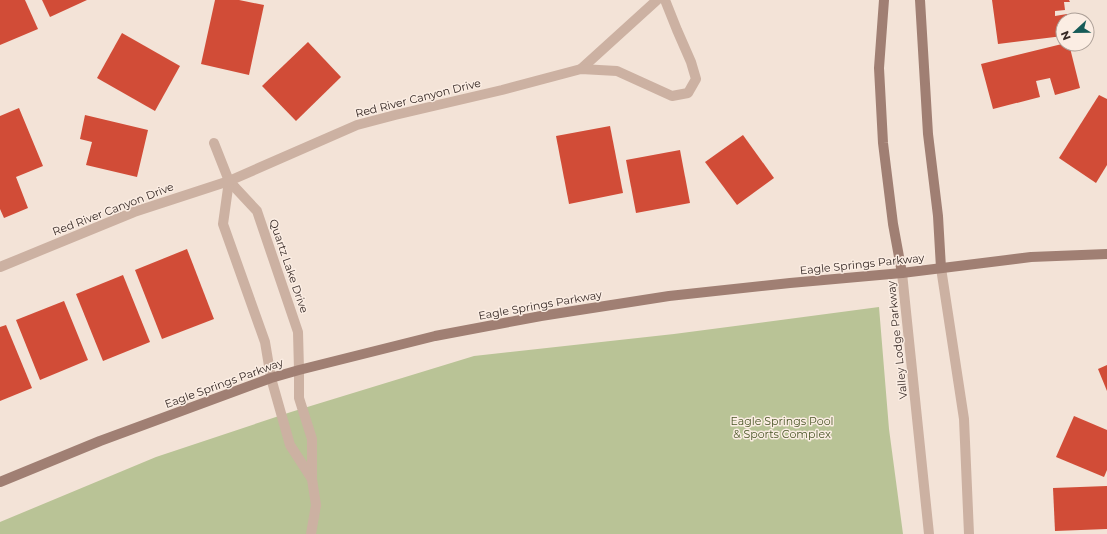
<svg xmlns="http://www.w3.org/2000/svg" width="1107" height="534" font-family="Montserrat,sans-serif">
  <rect width="100%" height="100%" fill="#f3e3d7"/>
  <!-- green -->
  <path fill="#b9c396" d="M 879,307 L 889,429 L 903,534 L 0,534 L 0,522 L 156,457 L 291,412 L 474,356 L 674,334 Z"/>
  <!-- building -->
  <g fill="#d14c37">
    <path d="M 0,0 L 25,0 L 38,29 L 0,45 Z"/>
    <path d="M 42,0 L 87,0 L 50,17 Z"/>
    <path d="M 215,0 L 239,0 L 264,5 L 249,75 L 201,64 Z"/>
    <path d="M 992,0 L 1069,0 L 1070,2 L 1064,2 L 1065,10 L 1055,11 L 1055,16 L 1067,14 L 1068,20 L 1063,20 L 1063,36 L 998,44 Z"/>
    <path d="M 122,33 L 180,66 L 155,111 L 97,78 Z"/>
    <path d="M 308,42 L 341,77 L 296,121 L 262,86 Z"/>
    <path d="M 1062,44 L 1069,44 L 1080,88 L 1055,95 L 1050,78 L 1036,81 L 1040,97 L 993,109 L 981,64 Z"/>
    <path d="M 1099,95 L 1107,99 L 1107,165 L 1096,183 L 1059,158 Z"/>
    <path d="M 19,108 L 43,166 L 16,177 L 28,208 L 4,218 L 0,209 L 0,116 Z"/>
    <path d="M 85,115 L 148,130 L 137,177 L 86,165 L 92,142 L 80,139 Z"/>
    <path d="M 610,126 L 623,193 L 569,204 L 556,136 Z"/>
    <path d="M 743,135 L 774,178 L 737,205 L 705,162 Z"/>
    <path d="M 680,150 L 690,203 L 636,213 L 626,160 Z"/>
    <path d="M 187,249 L 214,319 L 162,339 L 135,270 Z"/>
    <path d="M 123,275 L 150,342 L 103,361 L 76,294 Z"/>
    <path d="M 64,301 L 88,360 L 40,380 L 16,320 Z"/>
    <path d="M 6,325 L 32,388 L 0,401 L 0,327 Z"/>
    <path d="M 1107,365 L 1107,391 L 1098,369 Z"/>
    <path d="M 1074,416 L 1107,430 L 1107,470 L 1104,477 L 1056,457 Z"/>
    <path d="M 1107,486 L 1107,529 L 1055,531 L 1053,488 Z"/>
  </g>
  <g fill="none" stroke-linecap="round" stroke-linejoin="round">
    <!-- lane -->
    <g stroke="#ccb1a2" stroke-width="10">
      <path d="M 299,370 L 299,398 L 312,439 L 312,479 L 316,505 L 311,534"/>
      <path d="M 271,378 L 290,445 L 312,479"/>
    </g>
    <!-- street -->
    <g stroke="#ccb1a2" stroke-width="10">
      <path d="M 581,69 L 657,0"/>
      <path d="M 214,143 L 229,181 L 257,211 L 298,332 L 299,370"/>
      <path d="M 229,181 L 223,224 L 265,342 L 271,378"/>
      <path d="M 0,267 L 134,212 L 229,181 L 357,125 L 395,115 L 502,90 L 581,69 L 617,71 L 672,96 L 688,93 L 696,79 L 691,62 L 677,30 L 665,0"/>
      <path d="M 941,268 L 964,419 L 969,534"/>
      <path d="M 902,273 L 929,534"/>
    </g>
    <!-- secondary -->
    <g stroke="#a07f73" stroke-width="10">
      <path d="M 884,0 L 879,68 L 883,143 L 893,224 L 902,273"/>
      <path d="M 920,0 L 928,134 L 938,216 L 941,268"/>
      <path d="M 0,482 L 100,441 L 271,378 L 299,370 L 435,336 L 541,316 L 669,296 L 790,283 L 902,273 L 1031,257 L 1107,254"/>
    </g>
  </g>
  <g text-anchor="middle" dominant-baseline="central" stroke-width="3" stroke-linejoin="round" paint-order="stroke">
    <!-- street labels -->
    <g font-size="11" fill="#362925" stroke="#fbede3">
      <text transform="translate(418 98) rotate(-14)">Red River Canyon Drive</text>
      <text transform="translate(113 209) rotate(-21)">Red River Canyon Drive</text>
      <text transform="translate(862 264) rotate(-6)">Eagle Springs Parkway</text>
      <text transform="translate(289 266) rotate(71)">Quartz Lake Drive</text>
      <text transform="translate(540 305) rotate(-10)">Eagle Springs Parkway</text>
      <text transform="translate(897 340) rotate(-96)">Valley Lodge Parkway</text>
      <text transform="translate(224 383) rotate(-20)">Eagle Springs Parkway</text>
    </g>
    <!-- park labels -->
    <g font-size="11" fill="#4a5627" stroke="#fbede3">
      <text x="782" y="421">Eagle Springs Pool<tspan x="782" dy="13">&amp; Sports Complex</tspan></text>
    </g>
  </g>
  <!-- north arrow -->
  <g transform="translate(1075 32) rotate(248)"><circle r="19" fill="#fbede3" stroke="#ac9f97"/>
  <path d="M0-3L7 15L0 10L-7 15Z" fill="#175b58"/>
  <text y="-6" font-size="11" font-weight="bold" text-anchor="middle" fill="#362925">N</text>
  </g>
</svg>
